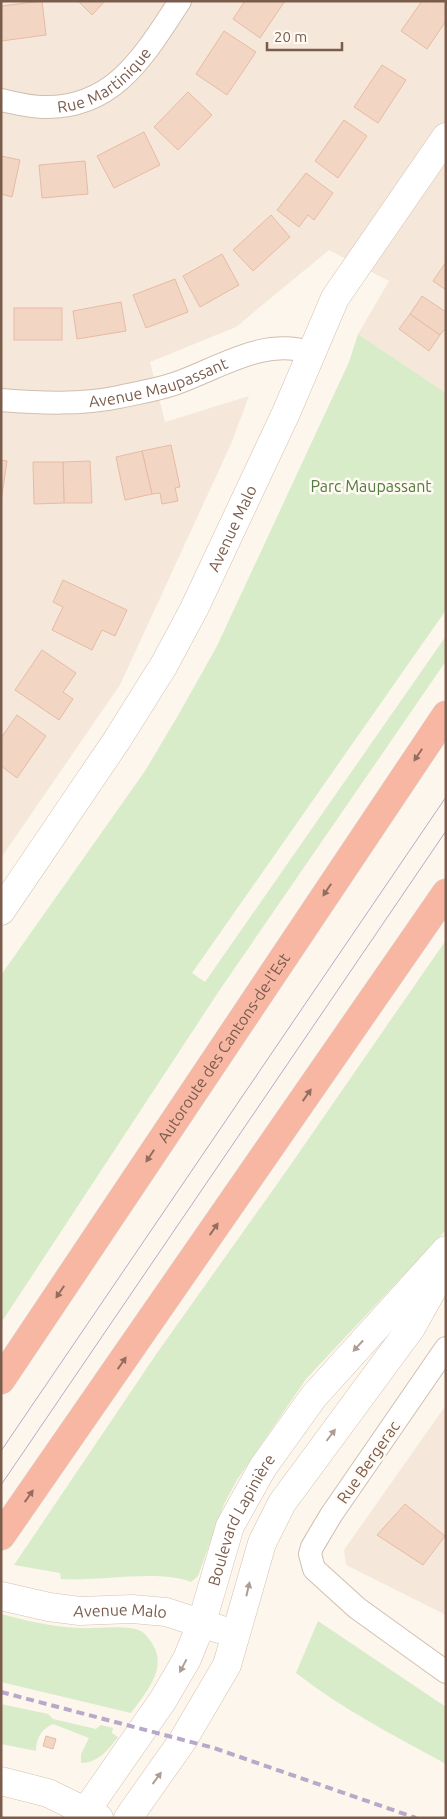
<svg xmlns="http://www.w3.org/2000/svg" width="447" height="1819" font-family="Ubuntu,sans-serif">
  <rect width="100%" height="100%" fill="#fdf6ec"/>
  <!-- residential -->
  <g fill="#f5e8da">
    <path d="M 1,1 L 446,1 L 446,393 L 358,334 L 389,281 L 329,250 L 236,327 L 150,362 L 165,422 L 249,396 L 231,444 L 120,685 L 1,858 Z"/>
    <path d="M 446,1405 L 446,1615 L 346,1565 L 344,1550 Z"/>
  </g>
  <!-- green -->
  <g fill="#d8ecc9">
    <path d="M 358,334 L 446,393 L 446,610 L 192,973 L 205,982 L 446,636 L 446,661 L 219,991 L 1,1323 L 1,975 L 145,771 L 180,712 L 217,646 L 349,362 Z"/>
    <path d="M 446,940 L 446,1230 L 306,1379 L 237,1480 L 224,1504 L 198,1576 L 191,1582 C 156,1569 101,1582 61,1579 L 60,1573 L 14,1565 L 157,1353 L 287,1170 Z"/>
    <path d="M 1,1614 C 27,1621 53,1627 80,1628 C 96,1629 128,1624 141,1631 C 146,1634 150,1640 153,1645 C 168,1669 144,1695 131,1713 L 1,1682 Z"/>
    <path d="M 318,1621 L 446,1707 L 446,1764 C 395,1736 342,1709 296,1673 Z"/>
    <path d="M 1,1704 L 48,1714 L 53,1719 L 96,1729 L 101,1725 L 113,1728 L 112,1733 L 118,1737 C 108,1750 98,1763 81,1763 L 81,1754 L 89,1738 L 53,1724 C 41,1729 36,1739 36,1751 L 1,1744 Z"/>
  </g>
  <!-- building -->
  <g fill="#f3d5c3" stroke="#e6bba3">
    <path d="M 42,1 L 46,35 L 1,41 L 1,6 Z"/>
    <path d="M 78,1 L 105,1 L 92,15 Z"/>
    <path d="M 245,1 L 285,1 L 260,38 L 233,19 Z"/>
    <path d="M 422,1 L 446,1 L 446,21 L 427,49 L 401,31 Z"/>
    <path d="M 224,31 L 256,52 L 227,95 L 196,74 Z"/>
    <path d="M 382,65 L 406,80 L 378,123 L 354,107 Z"/>
    <path d="M 188,92 L 212,115 L 178,150 L 154,127 Z"/>
    <path d="M 344,120 L 367,136 L 338,178 L 315,161 Z"/>
    <path d="M 144,132 L 160,165 L 114,188 L 97,156 Z"/>
    <path d="M 1,156 L 20,160 L 12,197 L 1,194 Z"/>
    <path d="M 85,161 L 88,194 L 42,198 L 39,165 Z"/>
    <path d="M 306,173 L 333,193 L 314,220 L 308,215 L 299,227 L 277,210 Z"/>
    <path d="M 271,215 L 290,237 L 253,271 L 233,250 Z"/>
    <path d="M 222,254 L 239,285 L 200,307 L 183,276 Z"/>
    <path d="M 446,262 L 446,290 L 433,281 Z"/>
    <path d="M 175,279 L 188,312 L 146,328 L 133,295 Z"/>
    <path d="M 422,296 L 446,312 L 446,328 L 440,335 L 410,314 Z"/>
    <path d="M 121,302 L 126,331 L 77,339 L 73,311 Z"/>
    <rect x="14" y="308" width="48" height="32"/>
    <path d="M 410,314 L 440,335 L 429,351 L 399,329 Z"/>
    <path d="M 171,445 L 180,487 L 175,488 L 178,501 L 162,504 L 160,493 L 152,494 L 142,451 Z"/>
    <path d="M 142,451 L 152,494 L 125,500 L 116,457 Z"/>
    <path d="M 1,460 L 7,461 L 1,502 Z"/>
    <path d="M 90,461 L 92,503 L 64,503 L 63,462 Z"/>
    <path d="M 33,462 L 63,462 L 64,503 L 34,504 Z"/>
    <path d="M 63,580 L 127,610 L 115,636 L 102,630 L 92,650 L 52,630 L 63,607 L 53,602 Z"/>
    <path d="M 42,650 L 76,673 L 63,692 L 73,699 L 59,720 L 15,690 Z"/>
    <path d="M 17,715 L 46,736 L 17,778 L 1,766 L 1,738 Z"/>
    <path d="M 405,1504 L 445,1536 L 423,1565 L 377,1535 Z"/>
    <path d="M 46,1736 L 56,1739 L 53,1749 L 43,1746 Z"/>
  </g>
  <g fill="none" stroke-linecap="round" stroke-linejoin="round">
    <defs>
      <g id="street">
        <path id="s1" d="M 1,100 C 15,103 29,107 43,107 C 115,109 145,54 180,1"/>
        <path id="s2" d="M 1,400 C 39,403 81,405 119,397 C 137,393 156,390 174,384 C 218,369 264,336 311,353"/>
        <path d="M 446,1348 L 331,1515 L 312,1547 L 310,1554 L 314,1569 L 357,1608 L 446,1672"/>
      </g>
      <g id="secondary">
        <path id="s3" d="M 1,911 L 117,740 L 164,665 L 194,609 L 286,413 L 335,298 L 446,137"/>
        <path id="s4" d="M 1,1596 L 49,1607 L 80,1611 L 132,1609 L 166,1612 L 219,1629"/>
        <path d="M 1,1781 L 48,1793 L 99,1818"/>
        <path id="s5" d="M 81,1818 L 163,1700 L 187,1659 L 202,1622 L 230,1526 L 263,1467 L 314,1396 L 446,1250"/>
        <path d="M 128,1818 L 183,1740 L 227,1665 L 262,1543 L 282,1503 L 411,1328 L 444,1269"/>
      </g>
      <g id="highway">
        <path id="s6" d="M 1,1380 L 446,715"/>
        <path d="M 1,1536 L 446,893"/>
      </g>
    </defs>
    <!-- street casing -->
    <use href="#street" stroke="#d1beb0" stroke-width="24"/>
    <!-- secondary casing -->
    <use href="#secondary" stroke="#d6c0b0" stroke-width="29"/>
    <!-- highway casing -->
    <use href="#highway" stroke="#dad1cd" stroke-width="29"/>
    <!-- street -->
    <use href="#street" stroke="#fff" stroke-width="22"/>
    <!-- secondary -->
    <use href="#secondary" stroke="#fff" stroke-width="28"/>
    <!-- highway -->
    <use href="#highway" stroke="#f7b7a3" stroke-width="28"/>
    <!-- tram -->
    <g stroke="#b9a8c9" stroke-width="1">
      <path d="M 1,1451 L 446,797"/>
      <path d="M 1,1485 L 446,831"/>
    </g>
    <!-- rail -->
    <path stroke="#b9a8c9" stroke-width="4" stroke-dasharray="8 5" stroke-linecap="butt" d="M 1,1692 L 214,1748 L 416,1818"/>
  </g>
  <!-- one-way arrows -->
  <defs><path id="oneway-solid" d="M-6-.8H1V-3.2L6.5 0L1 3.2V.8H-6Z" transform="scale(1.25)"/></defs>
  <g fill="#936e5e">
    <use href="#oneway-solid" transform="translate(418 755) rotate(124)"/>
    <use href="#oneway-solid" transform="translate(327 890) rotate(124)"/>
    <use href="#oneway-solid" transform="translate(307 1095) rotate(-55)"/>
    <use href="#oneway-solid" transform="translate(150 1156) rotate(124)"/>
    <use href="#oneway-solid" transform="translate(214 1229) rotate(-55)"/>
    <use href="#oneway-solid" transform="translate(60 1292) rotate(124)"/>
    <use href="#oneway-solid" transform="translate(122 1363) rotate(-55)"/>
    <use href="#oneway-solid" transform="translate(29 1496) rotate(-55)"/>
  </g>
  <g fill="#af9d94">
    <use href="#oneway-solid" transform="translate(358 1346) rotate(133)"/>
    <use href="#oneway-solid" transform="translate(331 1435) rotate(-53)"/>
    <use href="#oneway-solid" transform="translate(248 1589) rotate(-77)"/>
    <use href="#oneway-solid" transform="translate(183 1666) rotate(118)"/>
    <use href="#oneway-solid" transform="translate(157 1778) rotate(-54)"/>
  </g>
  <g text-anchor="middle" dominant-baseline="central" stroke-width="5" stroke-linejoin="round" paint-order="stroke">
    <!-- street labels -->
    <g font-size="16" fill="#7a5c4d" stroke="#fffaf3">
      <text stroke="none"><textPath href="#s1" startOffset="112">Rue Martinique</textPath></text>
      <text stroke="none"><textPath href="#s2" startOffset="160">Avenue Maupassant</textPath></text>
      <text stroke="none"><textPath href="#s3" startOffset="448">Avenue Malo</textPath></text>
      <text stroke="none"><textPath href="#s6" startOffset="400">Autoroute des Cantons-de-l'Est</textPath></text>
      <text transform="translate(368 1462) rotate(-55)">Rue Bergerac</text>
      <text stroke="none"><textPath href="#s5" startOffset="341">Boulevard Lapinière</textPath></text>
      <text stroke="none"><textPath href="#s4" startOffset="121">Avenue Malo</textPath></text>
    </g>
    <!-- park labels -->
    <g font-size="16" fill="#537a41" stroke="#fffaf3">
      <text x="371" y="486">Parc Maupassant</text>
    </g>
  </g>
  <!-- border -->
  <rect width="447" height="1819" fill="none" stroke="#7a5c4d" stroke-width="5"/>
  <!-- scale -->
  <path d="M267 42v8h75v-8" fill="none" stroke="#7a5c4d" stroke-width="2.5"/>
  <text x="274" y="42" font-size="15" fill="#7a5c4d" stroke="#fffaf3" stroke-width="4" paint-order="stroke">20 m</text>
</svg>
